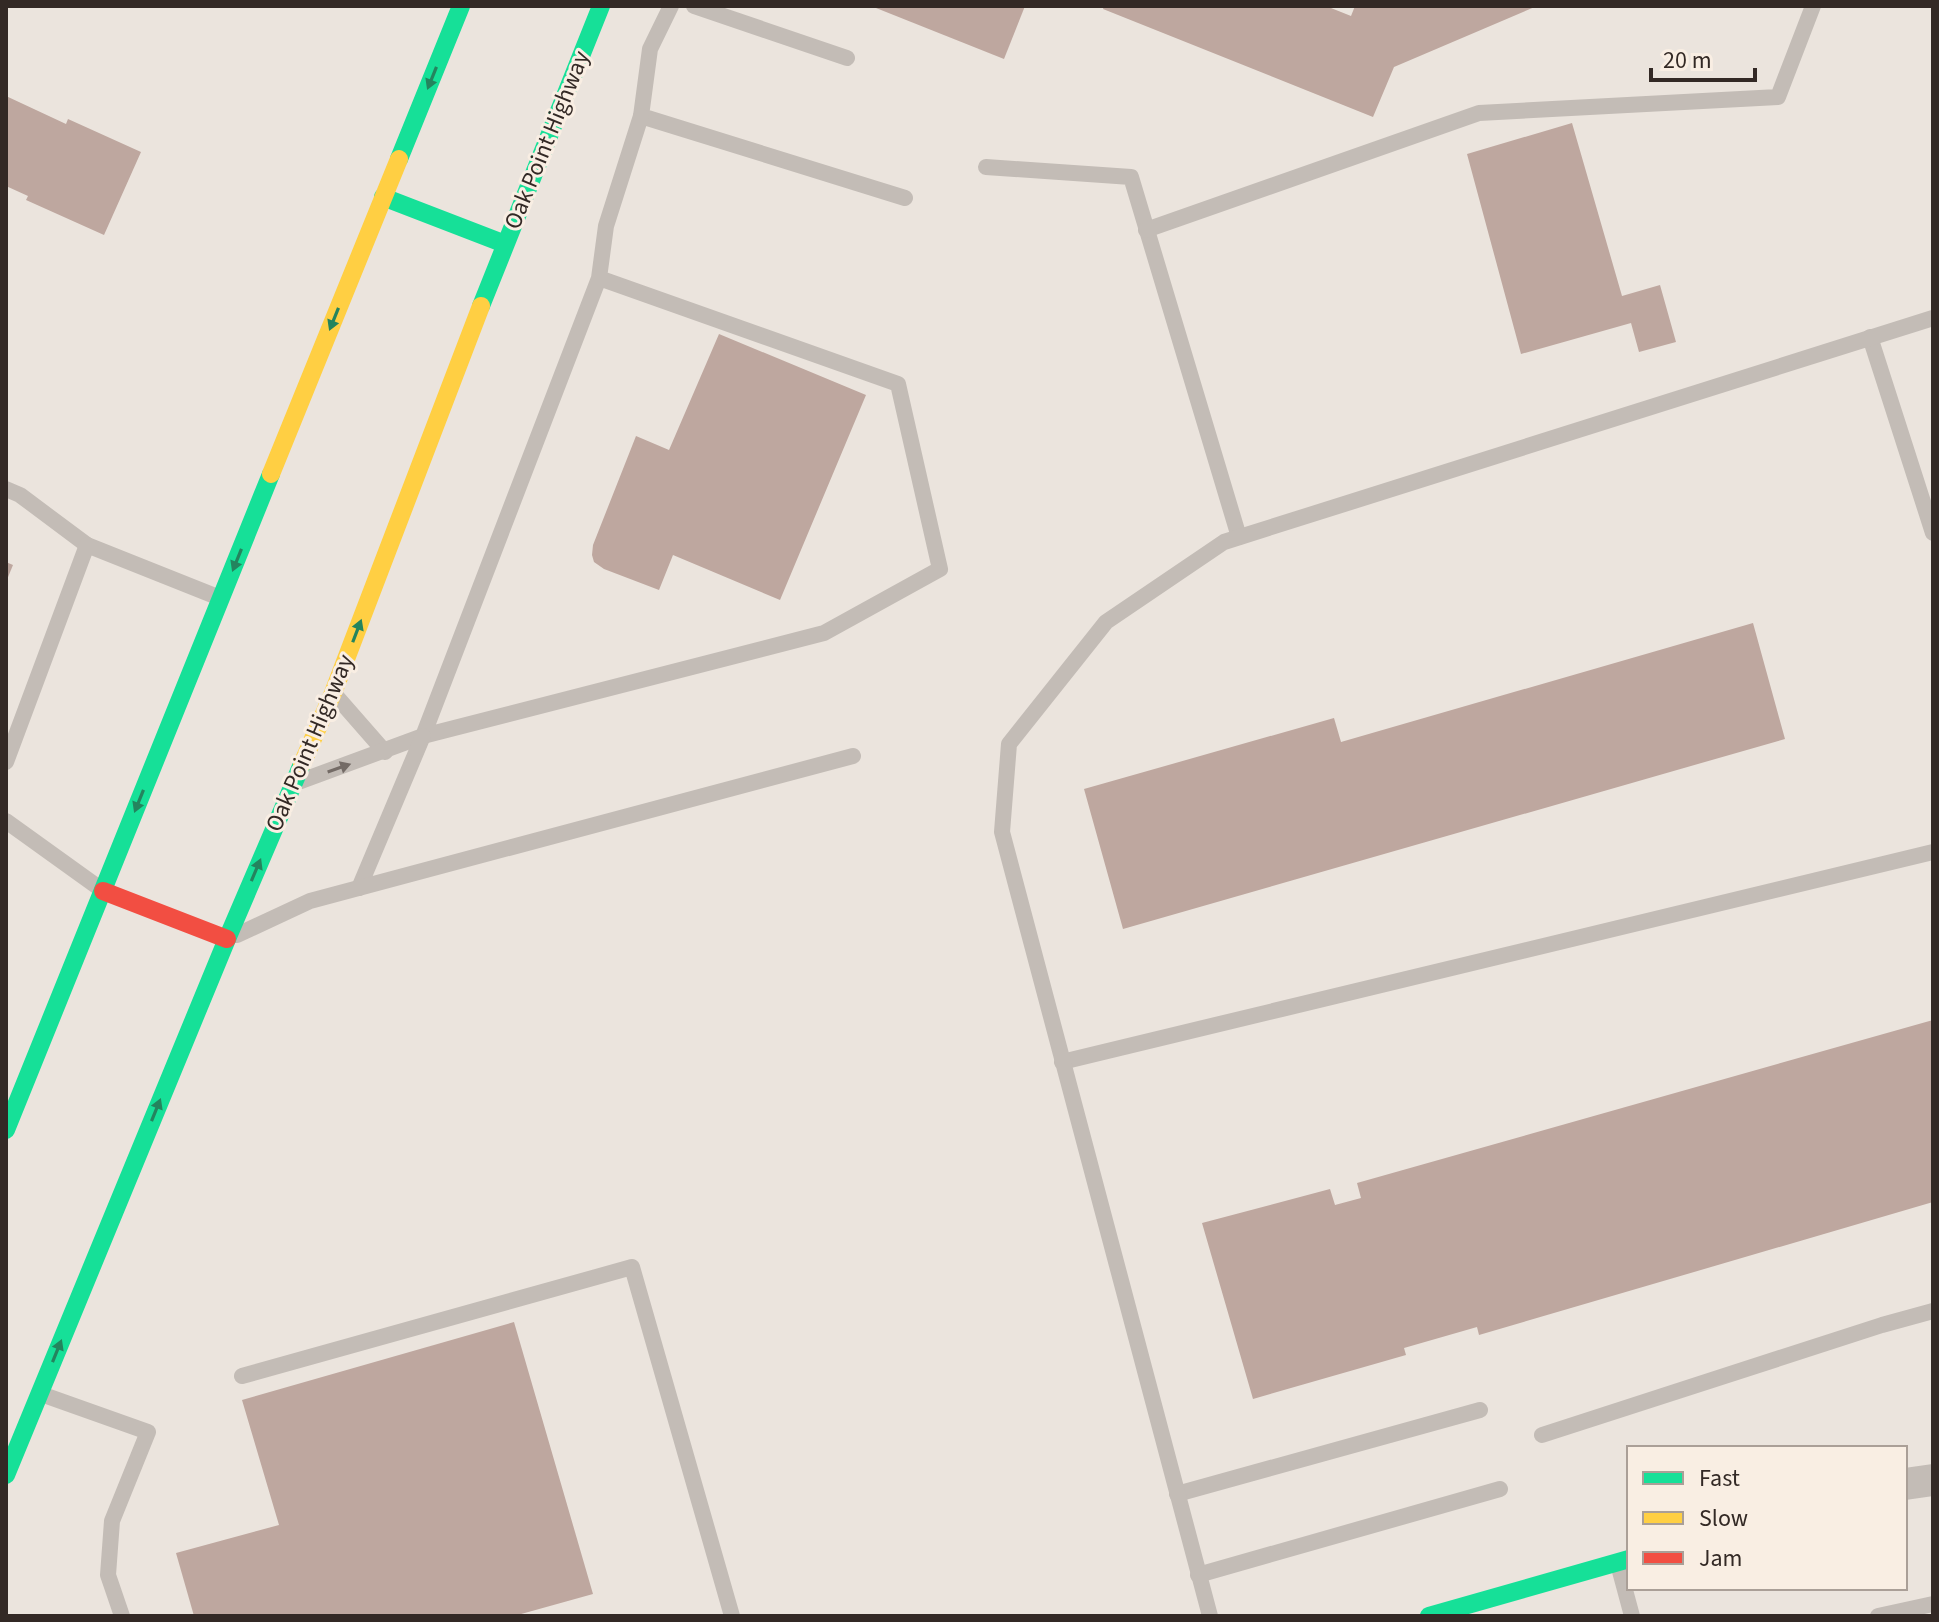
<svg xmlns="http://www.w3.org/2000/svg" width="1939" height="1622" font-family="'Source Sans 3',sans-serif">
  <rect width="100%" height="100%" fill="#ebe4dd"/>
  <!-- building -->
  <g fill="#bea79f">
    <path d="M 871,6 L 1025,6 L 1004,59 Z"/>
    <path d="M 1104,6 L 1326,6 L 1351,16 L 1355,6 L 1537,6 L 1394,67 L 1373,117 L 1103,9 Z"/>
    <path d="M 6,96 L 66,124 L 68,119 L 141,152 L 104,235 L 26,200 L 28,196 L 6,186 Z"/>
    <path d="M 1572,123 L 1622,296 L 1660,285 L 1676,342 L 1639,352 L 1631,323 L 1521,354 L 1467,154 Z"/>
    <path d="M 719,334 L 866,395 L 780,600 L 673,555 L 659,590 L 604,569 L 594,562 L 592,555 L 593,545 L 636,436 L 669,450 Z"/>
    <path d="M 6,562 L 13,565 L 6,582 Z"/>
    <path d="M 1753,623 L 1785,739 L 1123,929 L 1084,789 L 1334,718 L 1341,742 Z"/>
    <path d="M 1933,1020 L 1933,1202 L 1479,1335 L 1477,1327 L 1404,1348 L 1406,1355 L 1253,1399 L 1202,1223 L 1330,1189 L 1335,1205 L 1361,1198 L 1357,1183 Z"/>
    <path d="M 514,1322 L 593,1594 L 514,1616 L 194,1616 L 176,1553 L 279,1525 L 242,1400 Z"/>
  </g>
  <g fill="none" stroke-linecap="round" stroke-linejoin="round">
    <!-- lane -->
    <g stroke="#c3bcb6" stroke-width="16">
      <path d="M 671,6 L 650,49 L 641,116 L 905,198"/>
      <path d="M 694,6 L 847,58"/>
      <path d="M 986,167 L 1131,177 L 1239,537"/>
      <path d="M 1146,230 L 1479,113 L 1778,97 L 1813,6"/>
      <path d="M 599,278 L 423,736 L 824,633 L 940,569 L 898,384 L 599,278 L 606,226 L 641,116"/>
      <path d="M 1870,337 L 1933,533"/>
      <path d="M 6,489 L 20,495 L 87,545"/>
      <path d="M 336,696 L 385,752"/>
      <path d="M 6,762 L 87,545 L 220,598"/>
      <path d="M 301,781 L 423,736"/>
      <path d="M 6,821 L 102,890"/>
      <path d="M 359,888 L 423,736"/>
      <path d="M 237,935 L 310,901 L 853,756"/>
      <path d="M 1062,1062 L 1933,852"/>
      <path d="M 242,1376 L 632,1267 L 732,1616"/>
      <path d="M 41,1394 L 148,1432 L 112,1521 L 108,1575 L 122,1616"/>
      <path d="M 1542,1435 L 1882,1325 L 1933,1311"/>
      <path d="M 1177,1494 L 1480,1410"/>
      <path d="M 1618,1564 L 1632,1616"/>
      <path d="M 1198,1575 L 1500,1489"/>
      <path d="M 1210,1616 L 1002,832 L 1009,744 L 1106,622 L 1224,542 L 1933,318"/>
      <path d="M 1878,1616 L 1933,1604"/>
    </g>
    <!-- street -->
    <path stroke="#c3bcb6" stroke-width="32" d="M 1905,1484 L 1933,1480"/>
    <!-- fast -->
    <g stroke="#16e098" stroke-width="18">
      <path d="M 399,159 L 461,6"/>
      <path d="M 383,197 L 505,244"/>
      <path d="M 481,306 L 601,6"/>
      <path d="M 6,1130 L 271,474"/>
      <path d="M 6,1475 L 227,939 L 302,764"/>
      <path d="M 1429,1616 L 1629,1559"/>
    </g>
    <!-- slow -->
    <g stroke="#ffcf43" stroke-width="18">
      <path d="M 271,474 L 399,159"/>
      <path d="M 302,764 L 333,693 L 481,306"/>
    </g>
    <!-- jam -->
    <path stroke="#f24e42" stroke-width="18" d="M 103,891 L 227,939"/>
  </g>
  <!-- one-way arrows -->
  <defs><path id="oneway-solid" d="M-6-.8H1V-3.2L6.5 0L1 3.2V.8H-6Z" transform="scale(2)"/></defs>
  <g fill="#24845e">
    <use href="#oneway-solid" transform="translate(432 78) rotate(112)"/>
    <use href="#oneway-solid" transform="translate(334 319) rotate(112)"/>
    <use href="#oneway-solid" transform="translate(237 560) rotate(112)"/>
    <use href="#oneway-solid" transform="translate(357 631) rotate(-69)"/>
    <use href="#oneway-solid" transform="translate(139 801) rotate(112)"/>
    <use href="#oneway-solid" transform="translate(256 870) rotate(-67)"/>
    <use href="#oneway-solid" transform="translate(156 1110) rotate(-68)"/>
    <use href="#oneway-solid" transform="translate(57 1351) rotate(-68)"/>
  </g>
  <use fill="#746b66" href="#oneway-solid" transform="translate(339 768) rotate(-19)"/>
  <g text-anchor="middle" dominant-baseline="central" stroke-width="6" stroke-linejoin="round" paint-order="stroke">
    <!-- street labels -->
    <g font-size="24" fill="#332925" stroke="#f9eee3">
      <text transform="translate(547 140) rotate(-68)">Oak Point Highway</text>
      <text transform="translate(310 743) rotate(-67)">Oak Point Highway</text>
    </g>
  </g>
  <!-- border -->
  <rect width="1939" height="1622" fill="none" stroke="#332925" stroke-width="16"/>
  <!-- legend -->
  <rect x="1627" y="1446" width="280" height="144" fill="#f9eee3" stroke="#aa9f97" stroke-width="2"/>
  <rect x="1643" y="1472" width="40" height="12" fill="#16e098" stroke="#aa9f97" stroke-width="2"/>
  <text x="1699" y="1486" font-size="24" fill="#332925">Fast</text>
  <rect x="1643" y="1512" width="40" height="12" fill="#ffcf43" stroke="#aa9f97" stroke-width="2"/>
  <text x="1699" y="1526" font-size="24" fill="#332925">Slow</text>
  <rect x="1643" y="1552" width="40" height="12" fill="#f24e42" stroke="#aa9f97" stroke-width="2"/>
  <text x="1699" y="1566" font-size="24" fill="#332925">Jam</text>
  <!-- scale -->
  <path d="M1651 68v12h104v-12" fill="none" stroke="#332925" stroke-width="4"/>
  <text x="1663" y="68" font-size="24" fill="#332925" stroke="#f9eee3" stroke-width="6" paint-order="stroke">20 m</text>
</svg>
